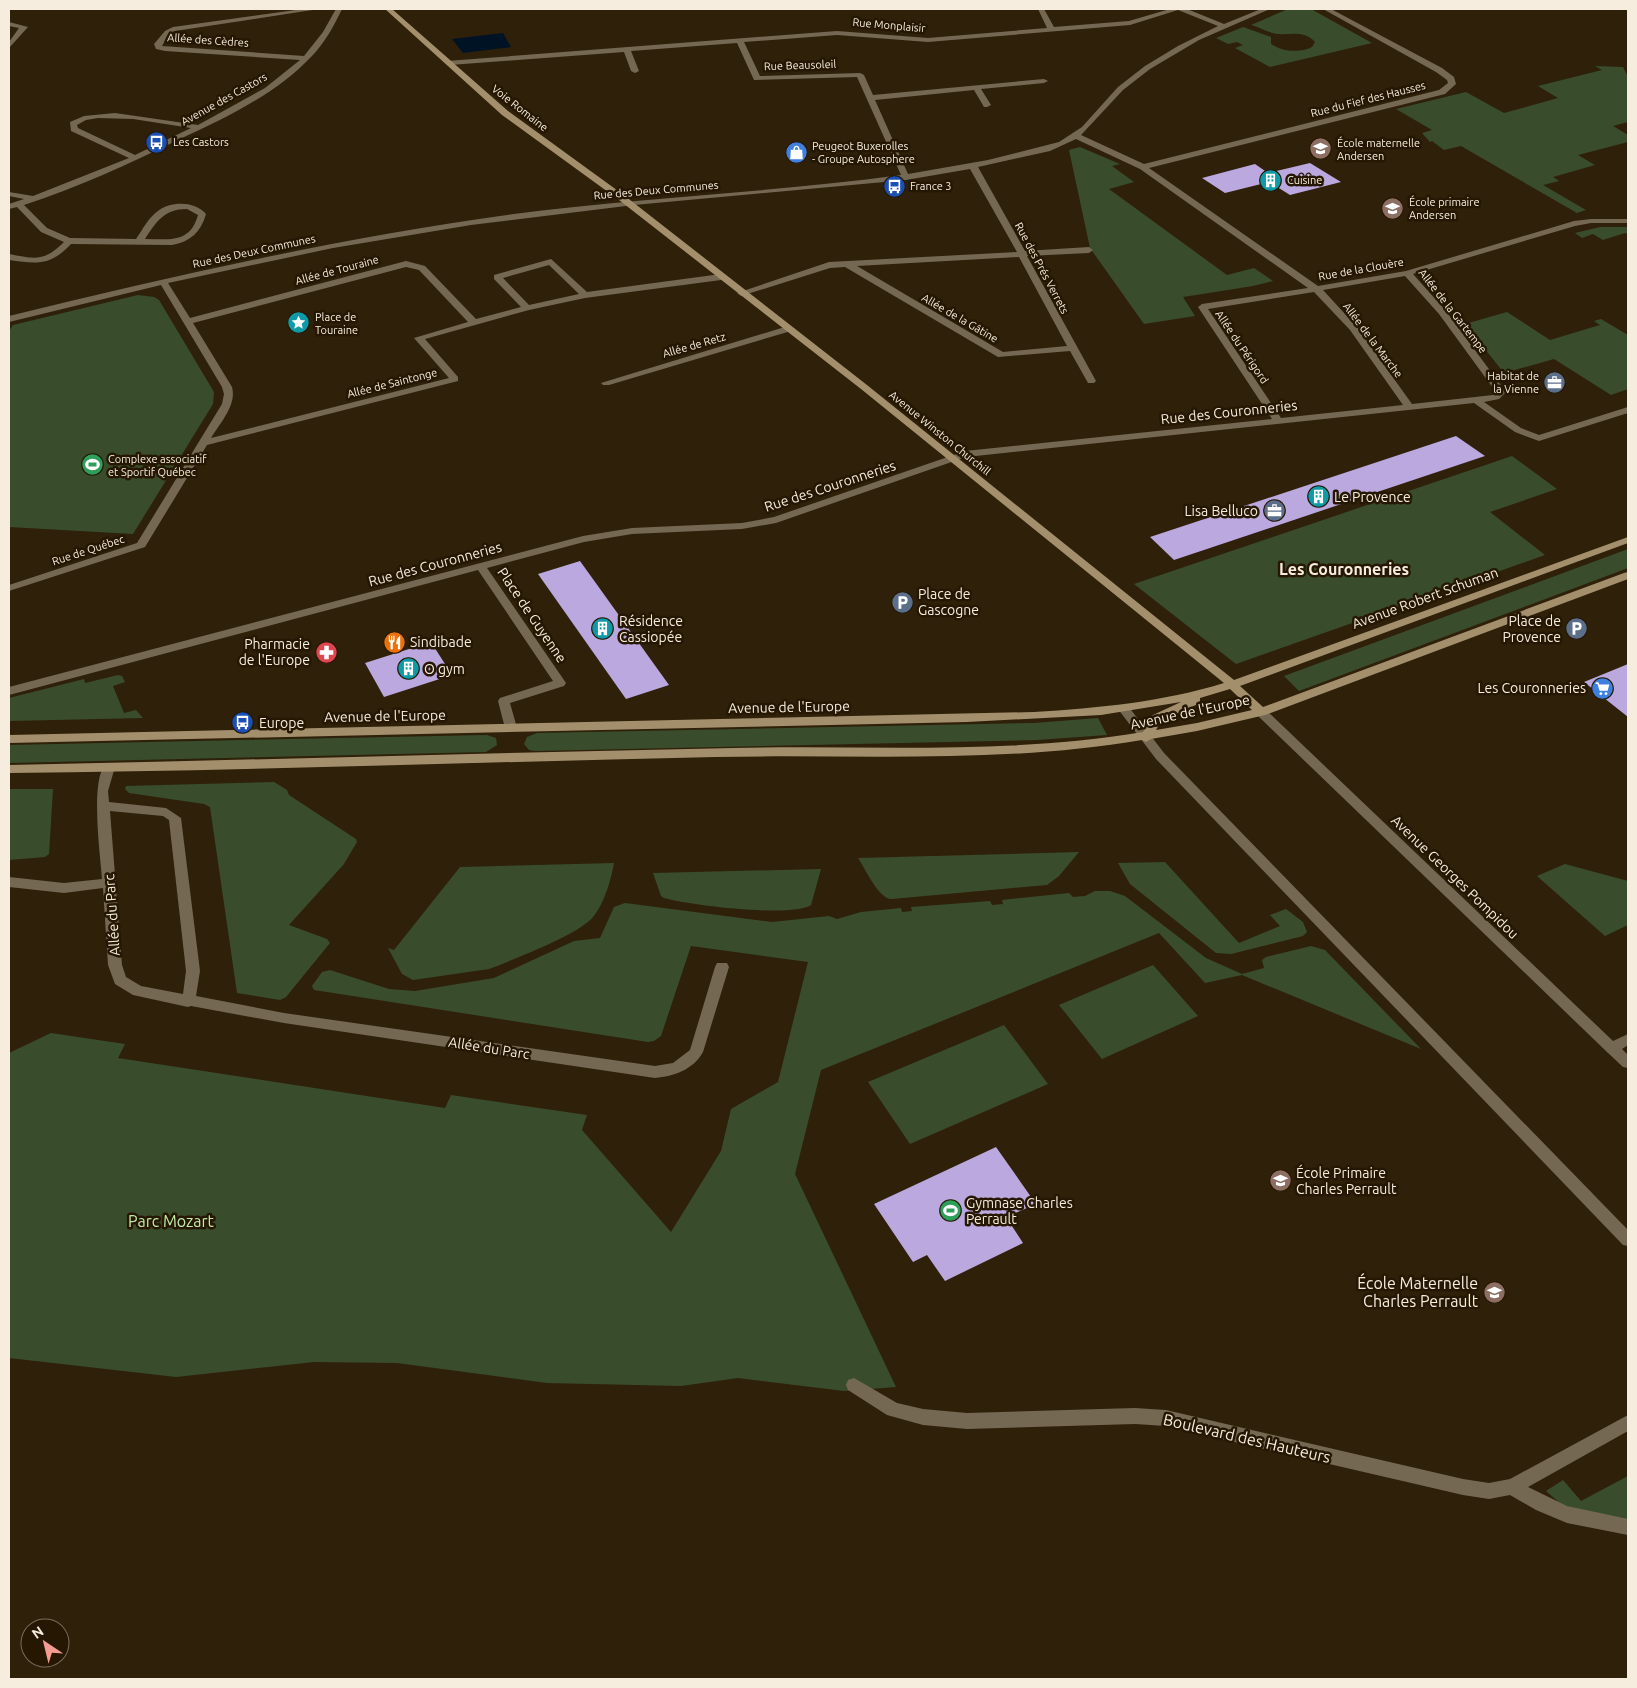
<svg xmlns="http://www.w3.org/2000/svg" width="1637" height="1688" font-family="Ubuntu,sans-serif">
  <rect width="100%" height="100%" fill="#2f200a"/>
  <!-- green -->
  <g fill="#394d2c">
    <path d="M 1288,9 L 1311,9 L 1372,43 L 1270,67 L 1235,48 L 1243,45 L 1237,42 L 1228,44 L 1216,38 L 1243,27 L 1271,37 L 1271,44 C 1283,52 1300,53 1312,47 L 1315,42 C 1304,30 1291,35 1277,34 C 1269,33 1259,27 1251,25 Z"/>
    <path d="M 1595,66 L 1623,67 L 1628,77 L 1628,122 L 1613,126 L 1628,135 L 1628,142 L 1578,155 L 1595,165 L 1553,177 L 1559,181 L 1543,185 L 1586,210 L 1577,213 L 1461,146 L 1444,150 L 1432,141 L 1430,142 L 1422,133 L 1432,130 L 1396,109 L 1466,92 L 1504,113 L 1558,98 L 1538,86 L 1602,70 Z"/>
    <path d="M 1080,147 L 1120,164 L 1112,166 L 1134,182 L 1109,189 L 1227,275 L 1254,268 L 1273,281 L 1253,286 L 1183,297 L 1195,316 L 1144,324 L 1090,248 L 1069,150 Z"/>
    <path d="M 1600,227 L 1628,227 L 1628,234 L 1625,233 L 1603,240 L 1593,234 L 1582,238 L 1575,233 Z"/>
    <path d="M 138,295 L 154,297 L 159,300 L 214,392 L 213,404 L 133,534 L 9,527 L 9,331 L 13,325 Z"/>
    <path d="M 1507,312 L 1550,340 L 1600,325 L 1594,321 L 1601,319 L 1628,335 L 1628,389 L 1611,395 L 1554,359 L 1504,373 L 1465,324 Z"/>
    <path d="M 1512,456 L 1557,489 L 1490,512 L 1545,555 L 1236,664 L 1134,584 Z"/>
    <path d="M 1628,549 L 1628,568 L 1299,691 L 1284,676 Z"/>
    <path d="M 118,675 L 122,676 L 125,682 L 113,686 L 124,713 L 136,710 L 143,718 L 9,721 L 9,698 L 84,679 L 85,683 Z"/>
    <path d="M 1098,718 L 1107,735 L 1037,740 L 535,751 L 529,750 L 524,744 L 527,737 L 537,733 L 1034,723 Z"/>
    <path d="M 487,735 L 496,738 L 497,745 L 486,752 L 9,763 L 9,745 Z"/>
    <path d="M 274,782 L 287,790 L 289,795 L 356,839 L 357,842 L 344,864 L 289,925 L 327,939 L 330,943 L 286,997 L 280,1000 L 237,993 L 210,807 L 204,804 L 129,793 L 125,789 L 126,786 Z"/>
    <path d="M 9,789 L 53,789 L 49,854 L 45,857 L 9,860 Z"/>
    <path d="M 1079,852 L 1059,876 L 1047,885 L 892,899 C 879,900 865,868 858,858 Z"/>
    <path d="M 1165,862 L 1239,943 L 1280,926 L 1270,915 L 1286,909 L 1303,922 L 1307,932 L 1303,936 L 1231,954 L 1216,953 L 1130,884 L 1118,863 Z"/>
    <path d="M 614,863 C 611,880 604,904 593,917 C 579,934 523,955 500,965 L 489,969 L 413,980 L 402,974 L 388,948 L 394,950 L 460,867 Z"/>
    <path d="M 1565,864 L 1628,881 L 1628,925 L 1605,936 L 1537,876 Z"/>
    <path d="M 821,869 L 811,905 C 792,918 688,905 664,898 L 661,896 L 653,873 Z"/>
    <path d="M 1095,891 L 1110,891 L 1125,896 L 1206,958 L 1242,974 L 1264,968 L 1262,960 L 1266,957 L 1311,946 L 1325,950 L 1421,1049 L 1242,975 L 1205,983 L 1159,933 L 821,1070 L 795,1174 L 896,1387 L 844,1391 L 738,1378 L 681,1386 L 547,1383 L 397,1363 L 314,1362 L 176,1377 L 9,1358 L 9,1053 L 51,1033 L 125,1044 L 118,1058 L 445,1108 L 451,1095 L 587,1115 L 582,1130 L 671,1232 L 721,1151 L 731,1109 L 778,1082 L 808,962 L 691,946 L 661,1036 L 654,1041 L 648,1042 L 314,990 L 312,986 L 322,972 L 330,970 L 389,989 L 415,991 L 494,978 L 574,941 L 600,938 L 614,907 L 625,903 L 772,922 L 829,916 L 837,919 L 861,912 L 901,908 L 902,912 L 912,911 L 911,907 L 990,901 L 992,905 L 1003,904 L 1002,900 L 1069,893 L 1073,897 L 1085,896 Z"/>
    <path d="M 1153,965 L 1198,1016 L 1102,1059 L 1059,1005 Z"/>
    <path d="M 1004,1025 L 1048,1084 L 910,1144 L 868,1082 Z"/>
    <path d="M 1628,1476 L 1628,1521 L 1562,1505 L 1546,1491 L 1563,1480 L 1581,1501 Z"/>
  </g>
  <!-- water -->
  <path fill="#001325" d="M 503,33 L 511,47 L 463,53 L 452,39 Z"/>
  <!-- building -->
  <g fill="#bba8df">
    <path d="M 1310,163 L 1341,182 L 1290,195 L 1269,182 L 1225,193 L 1202,178 L 1255,164 L 1268,173 Z"/>
    <path d="M 1456,436 L 1485,456 L 1174,560 L 1150,537 Z"/>
    <path d="M 580,561 L 669,685 L 626,699 L 538,574 Z"/>
    <path d="M 431,642 L 452,675 L 384,697 L 365,663 Z"/>
    <path d="M 1628,664 L 1628,717 L 1584,682 Z"/>
    <path d="M 996,1147 L 1036,1204 L 1006,1217 L 1023,1243 L 945,1281 L 927,1255 L 913,1262 L 874,1204 Z"/>
  </g>
  <g fill="none" stroke-linecap="round" stroke-linejoin="round">
    <!-- street -->
    <g fill="#756853" fill-rule="evenodd">
      <path d="M 303,9 L 319,9 L 175,31 L 169,33 L 162,46 L 304,56 L 323,32 L 336,9 L 342,9 C 334,26 325,42 312,56 C 275,95 225,118 178,140 C 128,164 77,188 24,205 L 47,228 L 70,238 L 136,239 C 143,229 148,218 158,211 C 171,201 195,201 206,214 C 201,232 190,242 172,245 L 71,244 C 50,266 38,264 9,260 L 9,254 C 35,259 44,262 64,242 L 41,232 L 17,207 L 9,209 L 9,204 L 24,199 L 9,196 L 9,192 L 33,196 L 129,158 L 71,131 L 70,122 L 84,116 L 115,113 L 198,125 L 265,88 L 300,60 L 165,51 L 156,49 L 154,44 L 165,31 L 173,27 ZM 98,118 L 133,119 L 191,128 L 135,155 L 78,128 L 77,125 L 86,120 ZM 187,209 L 198,215 C 190,244 169,239 145,239 C 156,222 164,209 187,209 Z"/>
      <path d="M 1038,9 L 1044,9 L 1054,27 L 1129,21 L 1170,9 L 1187,9 L 1224,24 L 1261,9 L 1270,9 L 1199,40 L 1150,69 L 1123,90 L 1081,135 L 1144,164 L 1439,90 L 1448,83 L 1447,80 L 1436,72 L 1323,9 L 1331,9 L 1442,68 L 1454,77 L 1456,84 L 1445,94 L 1149,168 L 1318,286 L 1406,271 L 1574,221 L 1591,219 L 1628,219 L 1628,223 L 1591,223 L 1575,226 L 1413,274 L 1445,310 L 1503,388 L 1505,393 L 1499,399 L 1484,402 L 1521,428 L 1539,435 L 1628,407 L 1628,413 L 1539,441 L 1515,432 L 1474,403 L 966,457 L 776,523 L 742,529 L 632,534 L 584,542 L 487,568 L 566,683 L 564,686 L 510,703 L 517,728 L 511,732 L 505,728 L 498,701 L 500,698 L 553,681 L 478,570 L 9,695 L 9,687 L 583,536 L 632,528 L 742,523 L 774,517 L 965,451 L 1272,419 L 1198,307 L 1202,304 L 1308,288 L 1140,169 L 1076,139 L 1050,151 L 978,167 L 1025,251 L 1089,247 L 1093,250 L 1089,253 L 1027,256 L 1096,381 L 1094,383 L 1088,383 L 1070,351 L 998,357 L 845,267 L 830,268 L 741,296 L 737,293 L 829,262 L 1017,252 L 970,169 L 906,180 L 634,205 L 471,225 L 333,248 L 168,283 L 190,318 L 406,261 L 425,266 L 476,319 L 521,307 L 494,279 L 494,275 L 551,259 L 587,292 L 721,274 L 725,277 L 721,280 L 585,298 L 529,310 L 425,339 L 458,377 L 458,381 L 207,445 L 145,547 L 9,591 L 9,585 L 137,543 L 222,404 L 224,394 L 222,387 L 161,285 L 9,322 L 9,316 C 174,276 339,238 507,215 C 638,197 770,193 901,175 L 857,77 L 754,80 L 737,43 L 631,51 L 639,71 L 635,73 L 631,71 L 624,52 L 450,65 L 446,63 L 447,61 L 837,31 L 928,38 L 1047,28 ZM 1178,10 L 1218,26 L 1178,46 L 1145,66 L 1118,87 L 1082,127 L 1059,142 L 988,160 L 908,174 L 875,100 L 974,90 L 984,107 L 987,107 L 991,105 L 981,89 L 1044,83 L 1048,81 L 1044,79 L 873,95 L 864,75 L 860,73 L 760,76 L 744,42 L 837,35 L 928,42 L 1130,25 ZM 1019,257 L 1067,346 L 1003,352 L 857,266 ZM 549,265 L 579,294 L 529,305 L 503,278 ZM 406,267 L 419,270 L 468,322 L 414,338 L 449,378 L 211,438 C 220,423 237,405 232,387 L 193,323 ZM 1405,276 L 1439,314 L 1493,388 L 1495,393 L 1493,395 L 1412,404 L 1356,326 L 1323,290 ZM 1314,292 L 1350,330 L 1403,405 L 1281,418 L 1208,309 Z"/>
      <path d="M 9,22 L 28,27 L 9,48 L 9,42 L 19,28 L 9,26 Z"/>
      <path d="M 788,326 L 793,329 L 791,331 L 609,385 L 603,385 L 601,383 Z"/>
      <path d="M 1124,705 L 1128,706 L 1164,753 L 1628,1230 L 1628,1246 L 1623,1245 L 1156,759 L 1118,709 Z"/>
      <path d="M 1261,708 L 1265,709 L 1613,1041 L 1628,1034 L 1628,1045 L 1622,1049 L 1628,1055 L 1628,1068 L 1623,1067 L 1607,1052 L 1257,715 L 1255,712 L 1257,709 Z"/>
      <path d="M 109,763 L 115,767 L 108,791 L 109,802 L 166,808 L 181,818 L 200,971 L 196,996 L 284,1013 L 655,1066 L 673,1063 L 690,1050 L 715,967 L 717,963 L 727,963 L 729,967 L 703,1052 C 693,1070 674,1076 655,1078 L 284,1023 L 191,1006 L 188,1007 L 133,995 L 115,984 L 108,965 L 103,888 L 64,893 L 9,887 L 9,877 L 64,883 L 102,879 C 101,860 88,769 109,763 ZM 110,811 L 163,816 L 169,820 L 186,971 L 183,994 L 141,986 L 126,977 L 122,965 Z"/>
      <path d="M 854,1378 L 897,1403 L 923,1409 L 967,1413 L 1135,1408 L 1166,1410 L 1463,1479 L 1489,1483 L 1510,1479 L 1628,1415 L 1628,1431 L 1528,1487 L 1567,1506 L 1628,1519 L 1628,1535 L 1567,1523 L 1536,1510 L 1510,1495 L 1489,1499 L 1463,1495 L 1166,1426 L 1135,1424 L 967,1429 L 923,1425 L 887,1415 L 848,1390 L 846,1385 L 848,1380 Z"/>
    </g>
    <!-- secondary -->
    <path fill="#a48f6d" fill-rule="evenodd" d="M 385,9 L 392,9 L 508,111 L 625,196 L 867,385 L 1234,680 L 1628,537 L 1628,543 L 1240,686 L 1263,707 L 1624,573 L 1628,572 L 1628,579 L 1265,715 L 1197,731 L 1151,739 L 1146,742 L 1142,740 C 1003,764 856,754 715,757 C 480,762 244,771 9,773 L 9,765 C 250,760 492,753 733,748 C 869,745 1008,755 1143,732 L 1153,715 L 1181,702 L 1101,715 L 967,722 L 9,743 L 9,735 L 1034,712 C 1099,708 1162,702 1224,683 L 861,389 L 619,200 L 502,115 ZM 1230,689 L 1252,710 L 1197,723 L 1156,730 L 1161,721 L 1200,703 L 1200,698 Z"/>
  </g>
  <!-- icons -->
  <defs>
    <symbol id="bus-disc" viewBox="-11 -11 22 22"><circle r="9.5" fill="#1a4fb4" stroke="#251702"/><path d="M-5-6H5V4H4V6H2V4H-2V6H-4V4H-5ZM-3.5-4V0h7V-4ZM-3.5 1.2v1.5H-2V1.2ZM2 1.2v1.5H3.5V1.2Z" fill="#fff"/></symbol>
    <symbol id="school-disc" viewBox="-11 -11 22 22"><circle r="9.5" fill="#8d6e63" stroke="#251702"/><path d="M0-5L7-2L0 1L-7-2ZM-4 1L0 2.5L4 1V4Q0 6-4 4Z" fill="#fff"/></symbol>
    <symbol id="shop-disc" viewBox="-11 -11 22 22"><circle r="9.5" fill="#3f7fe0" stroke="#251702"/><path d="M-5-2.5h2.3a2.7 3.5 0 0 1 5.4 0H5L5.5 6h-11ZM-1.5-2.5h3a1.5 2.3 0 0 0-3 0Z" fill="#fff"/></symbol>
    <symbol id="building-disc" viewBox="-11 -11 22 22"><circle r="9.5" fill="#0f9aa8" stroke="#251702"/><path d="M-4-6H4V6H1V3H-1V6H-4ZM-2.5-4.3h1.7v1.8h-1.7ZM.8-4.3h1.7v1.8H.8ZM-2.5-1h1.7V.8h-1.7ZM.8-1h1.7V.8H.8Z" fill="#fff"/></symbol>
    <symbol id="sight-disc" viewBox="-11 -11 22 22"><circle r="9.5" fill="#0f9aa8" stroke="#251702"/><path d="M0-6L1.8-2.2L6-1.7L2.9 1.2L3.7 5.4L0 3.3L-3.7 5.4L-2.9 1.2L-6-1.7L-1.8-2.2Z" fill="#fff"/></symbol>
    <symbol id="office-disc" viewBox="-11 -11 22 22"><circle r="9.5" fill="#5c6f8a" stroke="#251702"/><path d="M-6-3h4V-5.5h4V-3h4V5H-6ZM-1-4.5V-3h2v-1.5ZM-6 0V1H6V0Z" fill="#fff"/></symbol>
    <symbol id="stadium-disc" viewBox="-11 -11 22 22"><circle r="9.5" fill="#2e9e5b" stroke="#251702"/><path d="M0-5a6.5 5 0 1 0 0 10a6.5 5 0 1 0 0-10ZM-3.5-1.8h7v3.6h-7Z" fill="#fff"/></symbol>
    <symbol id="parking-disc" viewBox="-11 -11 22 22"><circle r="9.5" fill="#5c6f8a" stroke="#251702"/><path d="M-3.5-5.5H1a3.5 3.5 0 0 1 0 7H-1V5.5H-3.5ZM-1-3.4V-.6H.8a1.4 1.4 0 0 0 0-2.8Z" fill="#fff"/></symbol>
    <symbol id="restaurant-disc" viewBox="-11 -11 22 22"><circle r="9.5" fill="#e8710a" stroke="#251702"/><path d="M-5-6h1v4h1v-4h1v4h1v-4h1v5L-1.5 .5V6h-2V.5L-5-1ZM5-6V6H3V1.5H1.5Q1.5-4 5-6Z" fill="#fff"/></symbol>
    <symbol id="pharmacy-disc" viewBox="-11 -11 22 22"><circle r="9.5" fill="#e0444e" stroke="#251702"/><path d="M-2-6h4v4h4v4h-4v4h-4v-4h-4v-4h4Z" fill="#fff"/></symbol>
    <symbol id="supermarket-disc" viewBox="-11 -11 22 22"><circle r="9.5" fill="#3f7fe0" stroke="#251702"/><path d="M-6-5.5h2.5l.6 2H6L4.5 2H-2.5L-4.4-4H-6ZM-1.5 3.2a1.3 1.3 0 1 0 .1 0ZM3 3.2a1.3 1.3 0 1 0 .1 0Z" fill="#fff"/></symbol>
  </defs>
  <g fill-rule="evenodd">
    <use href="#bus-disc" x="144" y="130" width="25" height="25"/>
    <use href="#school-disc" x="1308" y="136" width="25" height="25"/>
    <use href="#shop-disc" x="784" y="140" width="25" height="25"/>
    <use href="#building-disc" x="1258" y="168" width="25" height="25"/>
    <use href="#bus-disc" x="882" y="174" width="25" height="25"/>
    <use href="#school-disc" x="1380" y="196" width="25" height="25"/>
    <use href="#sight-disc" x="286" y="310" width="25" height="25"/>
    <use href="#office-disc" x="1542" y="370" width="25" height="25"/>
    <use href="#stadium-disc" x="80" y="452" width="25" height="25"/>
    <use href="#building-disc" x="1306" y="484" width="25" height="25"/>
    <use href="#office-disc" x="1262" y="498" width="25" height="25"/>
    <use href="#parking-disc" x="890" y="590" width="25" height="25"/>
    <use href="#building-disc" x="590" y="616" width="25" height="25"/>
    <use href="#parking-disc" x="1564" y="616" width="25" height="25"/>
    <use href="#restaurant-disc" x="382" y="630" width="25" height="25"/>
    <use href="#pharmacy-disc" x="314" y="640" width="25" height="25"/>
    <use href="#building-disc" x="396" y="656" width="25" height="25"/>
    <use href="#supermarket-disc" x="1590" y="676" width="25" height="25"/>
    <use href="#bus-disc" x="230" y="710" width="25" height="25"/>
    <use href="#school-disc" x="1268" y="1168" width="25" height="25"/>
    <use href="#stadium-disc" x="938" y="1198" width="25" height="25"/>
    <use href="#school-disc" x="1482" y="1280" width="25" height="25"/>
  </g>
  <g text-anchor="middle" dominant-baseline="central" stroke-width="5" stroke-linejoin="round" paint-order="stroke">
    <!-- far-street labels -->
    <g font-size="11" fill="#f6eddf" stroke="#251702">
      <text transform="translate(889 25) rotate(5)">Rue Monplaisir</text>
      <text transform="translate(208 40) rotate(4)">Allée des Cèdres</text>
      <text transform="translate(800 65) rotate(-2)">Rue Beausoleil</text>
      <text transform="translate(224 99) rotate(-29)">Avenue des Castors</text>
      <text transform="translate(1368 99) rotate(-14)">Rue du Fief des Hausses</text>
      <text transform="translate(520 108) rotate(38)">Voie Romaine</text>
      <text transform="translate(656 190) rotate(-5)">Rue des Deux Communes</text>
      <text transform="translate(254 251) rotate(-12)">Rue des Deux Communes</text>
      <text transform="translate(1042 268) rotate(62)">Rue des Prés Verrets</text>
      <text transform="translate(1361 269) rotate(-10)">Rue de la Clouère</text>
      <text transform="translate(337 270) rotate(-15)">Allée de Touraine</text>
      <text transform="translate(1453 311) rotate(52)">Allée de la Gartempe</text>
      <text transform="translate(960 318) rotate(30)">Allée de la Gâtine</text>
      <text transform="translate(1373 340) rotate(53)">Allée de la Marche</text>
      <text transform="translate(694 345) rotate(-16)">Allée de Retz</text>
      <text transform="translate(1242 347) rotate(56)">Allée du Périgord</text>
      <text transform="translate(392 383) rotate(-14)">Allée de Saintonge</text>
      <text transform="translate(940 433) rotate(39)">Avenue Winston Churchill</text>
      <text transform="translate(88 550) rotate(-18)">Rue de Québec</text>
    </g>
    <!-- far-poi labels -->
    <g font-size="11" fill="#f6eddf" stroke="#251702" text-anchor="start">
      <text x="173" y="142">Les Castors</text>
      <text x="1337" y="143">École maternelle<tspan x="1337" dy="13">Andersen</tspan></text>
      <text x="812" y="146">Peugeot Buxerolles<tspan x="812" dy="13">- Groupe Autosphere</tspan></text>
      <text x="1287" y="180">Cuisine</text>
      <text x="910" y="186">France 3</text>
      <text x="1409" y="202">École primaire<tspan x="1409" dy="13">Andersen</tspan></text>
      <text x="315" y="317">Place de<tspan x="315" dy="13">Touraine</tspan></text>
      <text x="1539" y="376" text-anchor="end">Habitat de<tspan x="1539" dy="13">la Vienne</tspan></text>
      <text x="108" y="459">Complexe associatif<tspan x="108" dy="13">et Sportif Québec</tspan></text>
    </g>
    <!-- street labels -->
    <g font-size="14" fill="#f6eddf" stroke="#251702">
      <text transform="translate(1229 412) rotate(-6)">Rue des Couronneries</text>
      <text transform="translate(830 486) rotate(-18)">Rue des Couronneries</text>
      <text transform="translate(435 564) rotate(-15)">Rue des Couronneries</text>
      <text transform="translate(1425 598) rotate(-20)">Avenue Robert Schuman</text>
      <text transform="translate(532 615) rotate(56)">Place de Guyenne</text>
      <text transform="translate(789 707) rotate(-1)">Avenue de l'Europe</text>
      <text transform="translate(1190 712) rotate(-12)">Avenue de l'Europe</text>
      <text transform="translate(385 716) rotate(-1)">Avenue de l'Europe</text>
      <text transform="translate(1455 877) rotate(44)">Avenue Georges Pompidou</text>
      <text transform="translate(112 915) rotate(-94)">Allée du Parc</text>
      <text transform="translate(489 1048) rotate(9)">Allée du Parc</text>
    </g>
    <!-- poi labels -->
    <g font-size="14" fill="#f6eddf" stroke="#251702" text-anchor="start">
      <text x="1334" y="497">Le Provence</text>
      <text x="1258" y="511" text-anchor="end">Lisa Belluco</text>
      <text x="918" y="594">Place de<tspan x="918" dy="16">Gascogne</tspan></text>
      <text x="619" y="621">Résidence<tspan x="619" dy="16">Cassiopée</tspan></text>
      <text x="1561" y="621" text-anchor="end">Place de<tspan x="1561" dy="16">Provence</tspan></text>
      <text x="410" y="642">Sindibade</text>
      <text x="310" y="644" text-anchor="end">Pharmacie<tspan x="310" dy="16">de l'Europe</tspan></text>
      <text x="424" y="669">O gym</text>
      <text x="1586" y="688" text-anchor="end">Les Couronneries</text>
      <text x="259" y="723">Europe</text>
      <text x="1296" y="1173">École Primaire<tspan x="1296" dy="16">Charles Perrault</tspan></text>
      <text x="966" y="1203">Gymnase Charles<tspan x="966" dy="16">Perrault</tspan></text>
    </g>
    <!-- quarter labels -->
    <g font-size="16" font-weight="bold" fill="#f6eddf" stroke="#251702">
      <text x="1344" y="569">Les Couronneries</text>
    </g>
    <!-- near-park labels -->
    <g font-size="16" fill="#c0eda2" stroke="#251702">
      <text x="171" y="1221">Parc Mozart</text>
    </g>
    <!-- near-poi labels -->
    <g font-size="16" fill="#f6eddf" stroke="#251702" text-anchor="end">
      <text x="1478" y="1283">École Maternelle<tspan x="1478" dy="18">Charles Perrault</tspan></text>
    </g>
    <!-- near-street labels -->
    <g font-size="16" fill="#f6eddf" stroke="#251702">
      <text transform="translate(1247 1438) rotate(13)">Boulevard des Hauteurs</text>
    </g>
  </g>
  <!-- border -->
  <rect width="1637" height="1688" fill="none" stroke="#f6eddf" stroke-width="20"/>
  <!-- north arrow -->
  <g transform="translate(45 1643) rotate(325)"><circle r="24" fill="#251702" stroke="#796d5a"/>
  <path d="M0-4L9 19L0 12L-9 19Z" fill="#f59c90"/>
  <text y="-8" font-size="14" font-weight="bold" text-anchor="middle" fill="#f6eddf">N</text>
  </g>
</svg>
